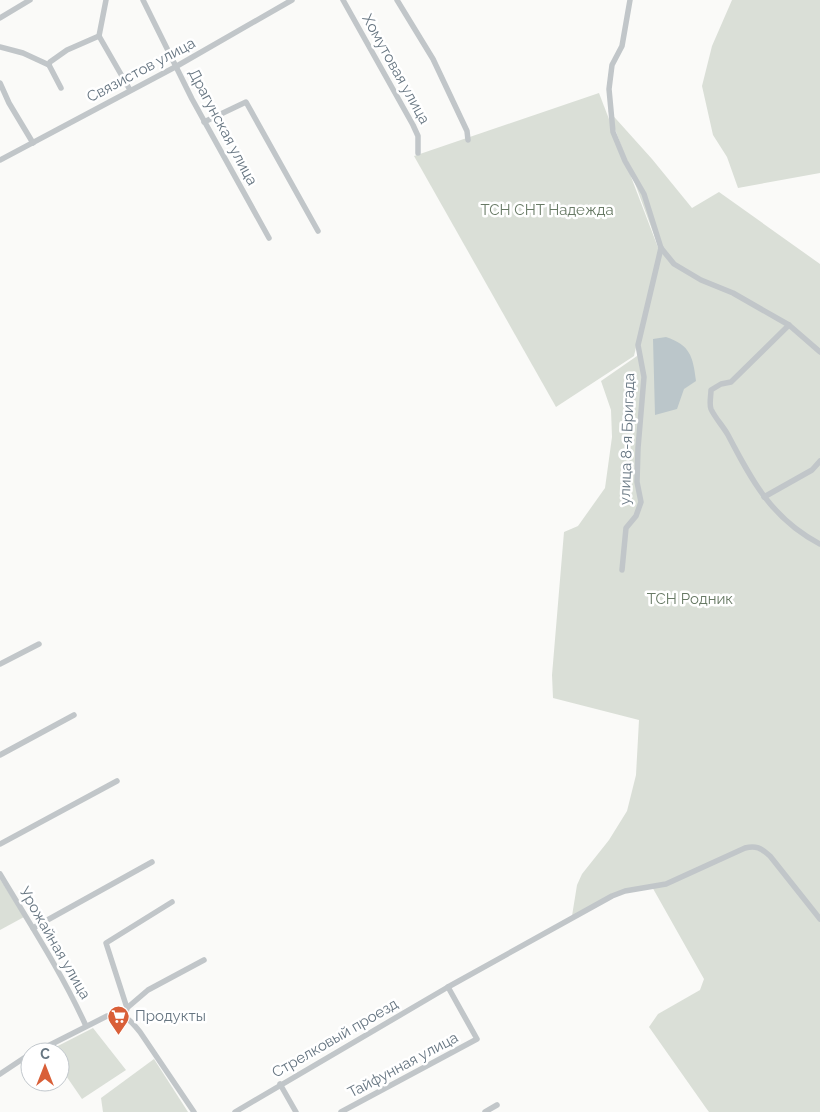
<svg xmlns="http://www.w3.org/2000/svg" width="820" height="1112" font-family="Raleway,sans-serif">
  <rect width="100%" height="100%" fill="#fafaf8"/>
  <!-- green -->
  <g fill="#dadfd7">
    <path d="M 732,0 L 820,0 L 820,173 L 738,188 L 727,157 L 713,135 L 702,86 L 712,46 Z"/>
    <path d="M 599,93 L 659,250 L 634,356 L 556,407 L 414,156 Z"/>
    <path d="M 608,110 L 652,159 L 692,208 L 719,192 L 820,264 L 820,1112 L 709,1112 L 706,1108 L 649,1027 L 658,1014 L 700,990 L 704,979 L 651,885 L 615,893 L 572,916 L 577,885 L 582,874 L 609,840 L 627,811 L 636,775 L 639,720 L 553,698 L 552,675 L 564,532 L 578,526 L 605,488 L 612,437 L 611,410 L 601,381 L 637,356 L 661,254 Z"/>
    <path d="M 0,879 L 24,917 L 0,930 Z"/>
    <path d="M 93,1028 L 126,1070 L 82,1099 L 60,1067 L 60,1052 L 48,1051 Z"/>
    <path d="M 154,1059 L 188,1112 L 103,1112 L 101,1098 Z"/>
  </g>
  <!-- water -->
  <path fill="#bbc6ca" d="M 666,337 C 690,345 693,356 696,381 L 684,389 L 677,409 L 655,415 L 653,339 Z"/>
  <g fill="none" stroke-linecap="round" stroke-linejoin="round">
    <!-- minor -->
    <g stroke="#c1c6c9" stroke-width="5.5">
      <path d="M 143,0 L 192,99 L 269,238"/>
      <path d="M 343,0 L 413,125 L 418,136 L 418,153"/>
      <path d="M 397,0 L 433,59 L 467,131 L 468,140"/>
      <path d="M 630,0 L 622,46 L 612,65 L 609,89 L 613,132 L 625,161 L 644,194 L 661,248 L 674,264 L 701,280 L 733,293 L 789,325 L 820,352"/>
      <path d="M 0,18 L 30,0"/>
      <path d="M 99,36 L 130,90"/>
      <path d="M 0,47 L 23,53 L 49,65 L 50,62 L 67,50 L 99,36 L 106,0"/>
      <path d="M 49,65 L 61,88"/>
      <path d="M 0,83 L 9,103 L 33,143"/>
      <path d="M 204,122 L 246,102 L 318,231"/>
      <path d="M 0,160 L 177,66 L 292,0"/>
      <path d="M 789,325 L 731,382 L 721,384 L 711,390 C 711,396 709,404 711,409 C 715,418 723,426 728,435 C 752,481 772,519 820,544"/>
      <path d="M 764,497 L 812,470 L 820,461"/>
      <path d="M 622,570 L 626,528 L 636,516 L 641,502 L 637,482 L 638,448 L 644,377 L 638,345 L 661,248"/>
      <path d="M 0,664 L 39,644"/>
      <path d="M 0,755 L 74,715"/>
      <path d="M 0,844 L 117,781"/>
      <path d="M 0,874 C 30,924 62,973 86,1026"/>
      <path d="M 33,928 L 152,862"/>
      <path d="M 127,1008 L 148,990 L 204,960"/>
      <path d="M 125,1017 L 127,1008 L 106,943 L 172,902"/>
      <path d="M 36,1052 L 107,1016 C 125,1014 129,1018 140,1032 L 194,1112"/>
      <path d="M 0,1074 L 30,1054"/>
      <path d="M 280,1084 L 296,1112"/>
      <path d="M 235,1112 L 448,987 L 612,896 L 625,891 L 666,884 L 745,848 C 756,845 761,848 770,856 L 820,919"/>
      <path d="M 341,1112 L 477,1039 L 448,987"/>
      <path d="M 485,1112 L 497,1105"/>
    </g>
  </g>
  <!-- icons -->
  <defs>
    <symbol id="supermarket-pin" viewBox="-11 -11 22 30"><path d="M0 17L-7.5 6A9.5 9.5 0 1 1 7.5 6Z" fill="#d95f38" stroke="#fff"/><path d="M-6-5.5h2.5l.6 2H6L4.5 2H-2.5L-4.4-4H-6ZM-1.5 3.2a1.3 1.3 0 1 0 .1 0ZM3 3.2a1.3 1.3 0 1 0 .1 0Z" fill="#fff"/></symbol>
  </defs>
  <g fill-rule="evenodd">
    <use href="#supermarket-pin" x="106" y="1004" width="25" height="34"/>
  </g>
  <g text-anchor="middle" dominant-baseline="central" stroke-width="5" stroke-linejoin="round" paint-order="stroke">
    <!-- street labels -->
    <g font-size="15" fill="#667581" stroke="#fff">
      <text transform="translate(396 69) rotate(61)">Хомутовая улица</text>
      <text transform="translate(141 70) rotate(-28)">Связистов улица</text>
      <text transform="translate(223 127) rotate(62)">Драгунская улица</text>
      <text transform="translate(627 439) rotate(-88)">улица 8-я Бригада</text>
      <text transform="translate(55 943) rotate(60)">Урожайная улица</text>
      <text transform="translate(335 1038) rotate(-30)">Стрелковый проезд</text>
      <text transform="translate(403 1065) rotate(-28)">Тайфунная улица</text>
    </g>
    <!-- park labels -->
    <g font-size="15" fill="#687a65" stroke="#fff">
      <text x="547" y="210">ТСН СНТ Надежда</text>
      <text x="690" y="599">ТСН Родник</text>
    </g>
    <!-- poi labels -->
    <g font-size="15" fill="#667581" stroke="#fff" text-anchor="start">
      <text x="135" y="1016">Продукты</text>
    </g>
  </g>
  <!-- north arrow -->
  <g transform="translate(45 1067)"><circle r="24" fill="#ffffff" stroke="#c2c8cd"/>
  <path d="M0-4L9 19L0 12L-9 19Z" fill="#d95f38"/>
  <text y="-8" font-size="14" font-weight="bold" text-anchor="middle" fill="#667581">С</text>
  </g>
</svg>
